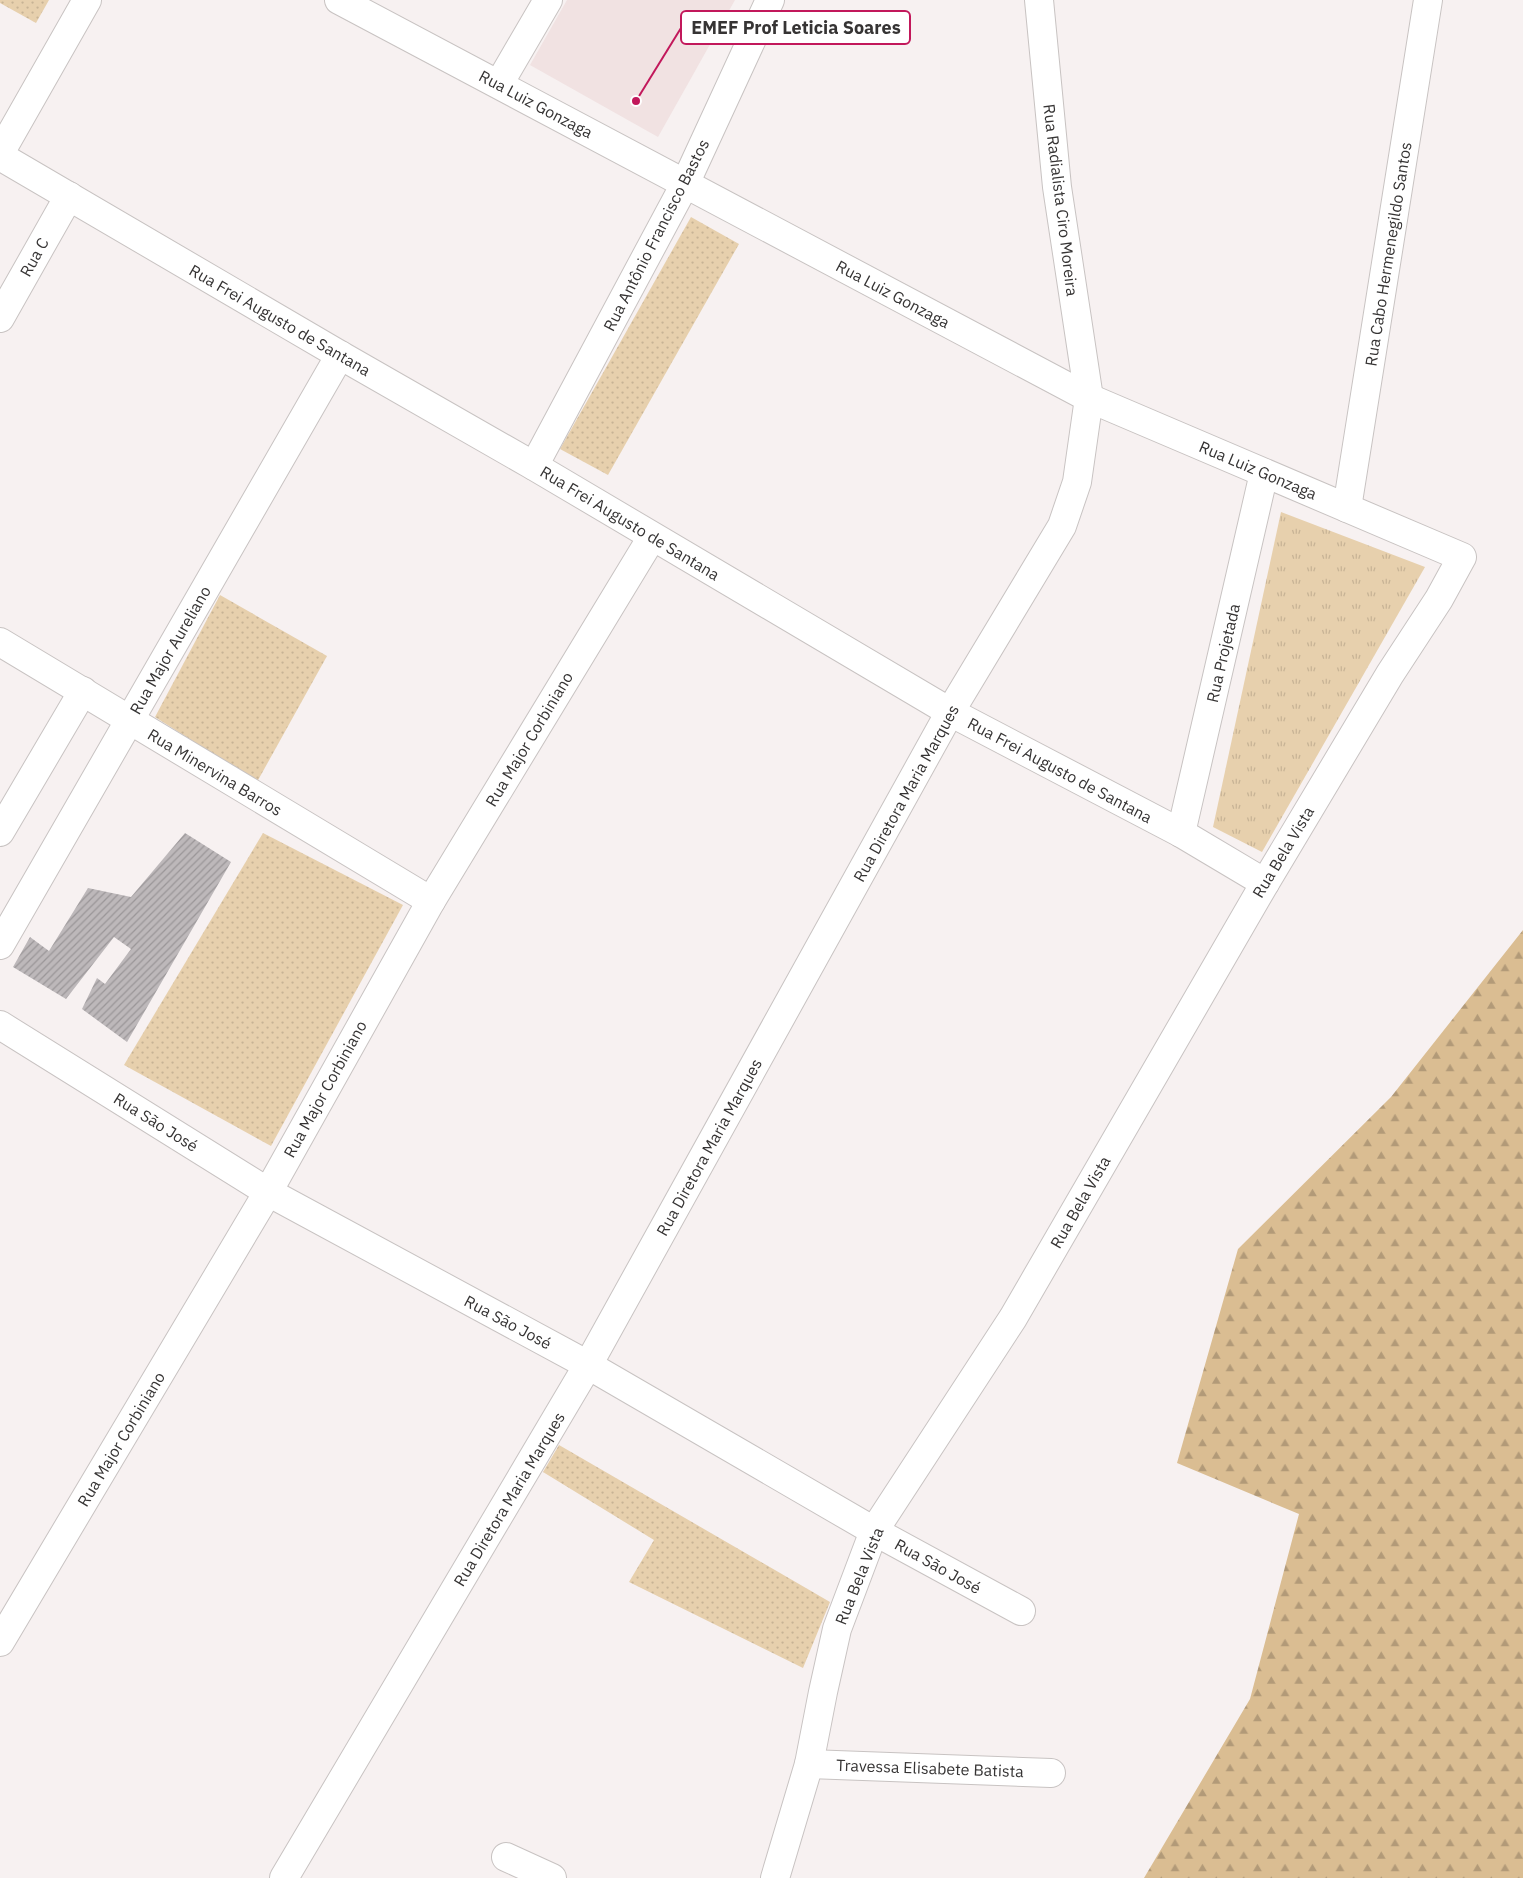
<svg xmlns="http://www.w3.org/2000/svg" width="1523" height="1878" font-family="'IBM Plex Sans',sans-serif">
  <defs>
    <pattern id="grass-dots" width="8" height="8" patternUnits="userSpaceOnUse" patternTransform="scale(1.25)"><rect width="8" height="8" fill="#e7d0ad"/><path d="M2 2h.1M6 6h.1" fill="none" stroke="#c7b395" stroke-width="1.8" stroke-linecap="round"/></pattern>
    <pattern id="forest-firs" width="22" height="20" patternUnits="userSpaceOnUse" patternTransform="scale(1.25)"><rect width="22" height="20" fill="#dabd92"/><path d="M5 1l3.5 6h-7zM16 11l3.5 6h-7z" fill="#b29a78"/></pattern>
    <pattern id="park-tufts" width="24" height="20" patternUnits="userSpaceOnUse" patternTransform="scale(1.25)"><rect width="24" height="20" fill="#e7d0ad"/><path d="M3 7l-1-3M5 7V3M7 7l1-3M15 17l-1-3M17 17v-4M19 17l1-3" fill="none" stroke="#c7b395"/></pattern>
    <pattern id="building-hatch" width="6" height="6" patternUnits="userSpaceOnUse" patternTransform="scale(1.25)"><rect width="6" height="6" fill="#bdb8ba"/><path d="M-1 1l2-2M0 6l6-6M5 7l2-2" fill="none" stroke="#9a9698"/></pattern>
  </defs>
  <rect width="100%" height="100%" fill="#f7f1f1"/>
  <!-- built -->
  <path fill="#f1e2e2" d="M 567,0 L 735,0 L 658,137 L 530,65 Z"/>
  <!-- grass -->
  <g fill="url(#grass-dots)">
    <path d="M 0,0 L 49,0 L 36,23 L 0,3 Z"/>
    <path d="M 691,217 L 739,244 L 608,475 L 560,449 Z"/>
    <path d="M 220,595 L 327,656 L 257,782 L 155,717 Z"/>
    <path d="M 263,833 L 403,905 L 271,1146 L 124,1065 Z"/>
    <path d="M 559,1445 L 830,1602 L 803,1668 L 629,1582 L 654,1540 L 543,1472 Z"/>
  </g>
  <!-- forest -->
  <path fill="url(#forest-firs)" d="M 1523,930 L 1523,1878 L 1144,1878 L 1250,1699 L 1299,1514 L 1177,1463 L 1238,1249 L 1391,1097 Z"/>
  <!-- park -->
  <path fill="url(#park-tufts)" d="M 1281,512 L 1425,567 L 1262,852 L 1213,827 Z"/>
  <!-- building -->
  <path fill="url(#building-hatch)" d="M 185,833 L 231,862 L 127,1042 L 82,1009 L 97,978 L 105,984 L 131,949 L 114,937 L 66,999 L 13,967 L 30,937 L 49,951 L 88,888 L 131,897 Z"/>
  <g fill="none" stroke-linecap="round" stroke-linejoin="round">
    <defs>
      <g id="minor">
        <path d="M 339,0 L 1089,398 L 1462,557 L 1439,599 L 1390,674 L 1265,883 L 1013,1318 L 874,1531 L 837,1629 L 823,1692 L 809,1764 L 775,1878"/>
        <path d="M 499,84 L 548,0"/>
        <path d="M 0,153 L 87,0"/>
        <path d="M 0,156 L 340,355 L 534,466 L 950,712 L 1181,833 L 1265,883"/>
        <path d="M 0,318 L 69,196"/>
        <path d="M 534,466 L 685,184 L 770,0"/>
        <path d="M 1347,508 L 1428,0"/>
        <path d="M 0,642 L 431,901"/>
        <path d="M 0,832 L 83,691"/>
        <path d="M 1181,833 L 1264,473"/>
        <path d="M 0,945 L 340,355"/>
        <path d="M 0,1025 L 268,1192 L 588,1365 L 874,1531 L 1021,1611"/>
        <path d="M 0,1642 L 268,1192 L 431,901 L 652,537"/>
        <path d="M 809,1764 L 1051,1773"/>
        <path d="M 506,1857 L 552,1878"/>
        <path d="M 284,1878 L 588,1365 L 950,712 L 1062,526 L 1077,482 L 1089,398 L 1057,187 L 1039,0"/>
      </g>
    </defs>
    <!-- minor casing -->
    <use href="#minor" stroke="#c8c3c2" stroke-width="30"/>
    <!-- minor -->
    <use href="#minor" stroke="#fff" stroke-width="28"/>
  </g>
  <g text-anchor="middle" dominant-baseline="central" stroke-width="5" stroke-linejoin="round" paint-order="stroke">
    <!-- street labels -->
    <g font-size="16" fill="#363434" stroke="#fff">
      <text transform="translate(536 104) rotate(28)">Rua Luiz Gonzaga</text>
      <text transform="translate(1061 200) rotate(83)">Rua Radialista Ciro Moreira</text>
      <text transform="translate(656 235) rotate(-63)">Rua Antônio Francisco Bastos</text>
      <text transform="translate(1388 254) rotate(-81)">Rua Cabo Hermenegildo Santos</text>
      <text transform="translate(34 257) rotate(-61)">Rua C</text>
      <text transform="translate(893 294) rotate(28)">Rua Luiz Gonzaga</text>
      <text transform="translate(280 320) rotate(30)">Rua Frei Augusto de Santana</text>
      <text transform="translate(1258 470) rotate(23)">Rua Luiz Gonzaga</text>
      <text transform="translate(630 523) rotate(31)">Rua Frei Augusto de Santana</text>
      <text transform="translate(170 650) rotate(-60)">Rua Major Aureliano</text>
      <text transform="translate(1223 653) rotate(-77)">Rua Projetada</text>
      <text transform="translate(529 739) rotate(-59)">Rua Major Corbiniano</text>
      <text transform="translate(1060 770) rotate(28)">Rua Frei Augusto de Santana</text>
      <text transform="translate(215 772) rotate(31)">Rua Minervina Barros</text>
      <text transform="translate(906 793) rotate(-61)">Rua Diretora Maria Marques</text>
      <text transform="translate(1283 852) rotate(-59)">Rua Bela Vista</text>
      <text transform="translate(325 1089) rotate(-61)">Rua Major Corbiniano</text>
      <text transform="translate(156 1122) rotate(32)">Rua São José</text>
      <text transform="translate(709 1147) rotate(-61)">Rua Diretora Maria Marques</text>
      <text transform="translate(1080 1202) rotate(-60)">Rua Bela Vista</text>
      <text transform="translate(508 1322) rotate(28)">Rua São José</text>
      <text transform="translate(121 1439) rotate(-59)">Rua Major Corbiniano</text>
      <text transform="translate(509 1499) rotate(-59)">Rua Diretora Maria Marques</text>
      <text transform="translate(938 1566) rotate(29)">Rua São José</text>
      <text transform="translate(859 1576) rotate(-68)">Rua Bela Vista</text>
      <text transform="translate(930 1768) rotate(2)">Travessa Elisabete Batista</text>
    </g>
  </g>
  <!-- callouts -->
  <path fill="none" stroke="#c2185b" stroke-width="2" d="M636 101L681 28"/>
  <circle fill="#c2185b" stroke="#fff" stroke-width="2" cx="636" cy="101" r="5"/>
  <rect fill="#fff" stroke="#c2185b" stroke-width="2" x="681" y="11" width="229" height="33" rx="5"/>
  <g font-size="18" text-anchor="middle" font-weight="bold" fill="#363434">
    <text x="796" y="34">EMEF Prof Leticia Soares</text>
  </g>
</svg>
